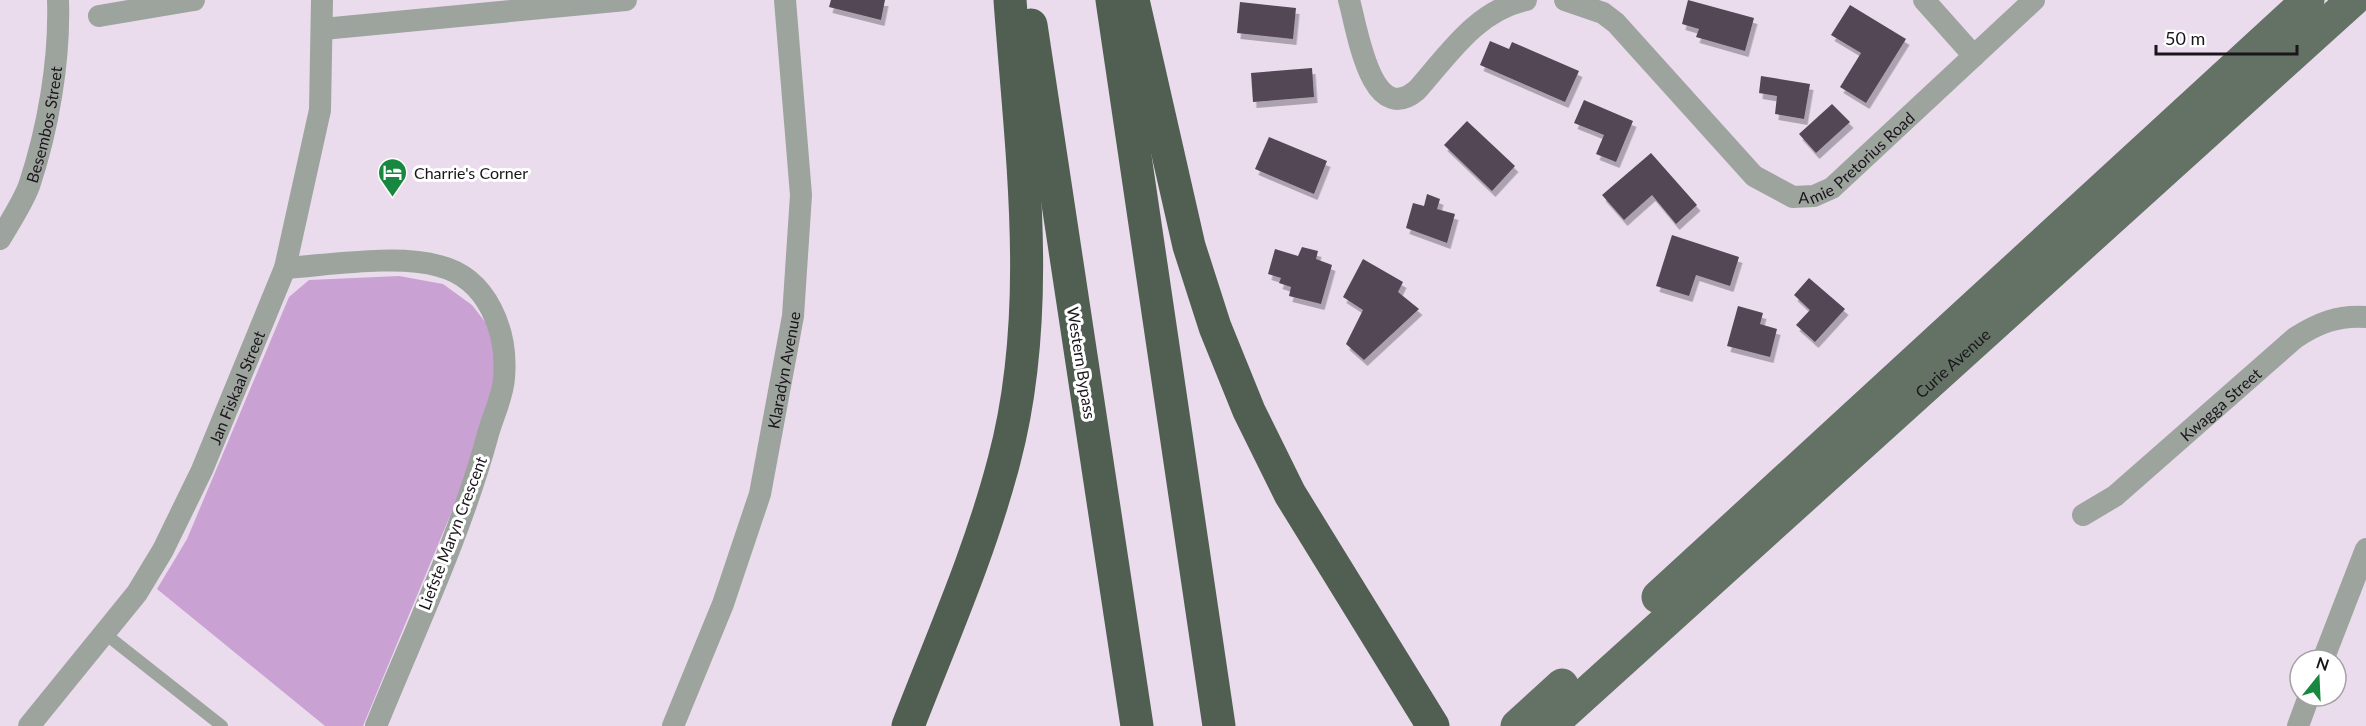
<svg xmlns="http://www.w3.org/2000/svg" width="2366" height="726" font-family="Lato,sans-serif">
  <defs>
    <filter id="shadow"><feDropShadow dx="3.5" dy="6" stdDeviation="0" flood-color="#0004"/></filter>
  </defs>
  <rect width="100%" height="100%" fill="#eadced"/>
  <!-- green -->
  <path fill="#c9a2d3" d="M 399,276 L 443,284 L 472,305 L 489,327 L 495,356 L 492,396 L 471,465 L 363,726 L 325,726 L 157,589 L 187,539 L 289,297 L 309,280 Z"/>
  <!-- building -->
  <g fill="#524755" filter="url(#shadow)">
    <path d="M 831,0 L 885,0 L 881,20 L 829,7 Z"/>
    <path d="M 1688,0 L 1754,18 L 1745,51 L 1696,37 L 1699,29 L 1682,24 Z"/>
    <path d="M 1240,2 L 1296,8 L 1293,39 L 1237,33 Z"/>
    <path d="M 1850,5 L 1906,39 L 1866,103 L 1840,87 L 1861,53 L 1831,35 Z"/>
    <path d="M 1490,41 L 1509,49 L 1512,42 L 1579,71 L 1565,102 L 1480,65 Z"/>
    <path d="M 1312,68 L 1314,97 L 1253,102 L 1251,73 Z"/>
    <path d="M 1761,76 L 1810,84 L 1804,119 L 1775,114 L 1777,96 L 1759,93 Z"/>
    <path d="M 1584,100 L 1633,121 L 1616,162 L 1596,154 L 1604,135 L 1574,123 Z"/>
    <path d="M 1832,104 L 1850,122 L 1816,153 L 1799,134 Z"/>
    <path d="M 1467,121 L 1515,166 L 1492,191 L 1444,145 Z"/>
    <path d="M 1269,137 L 1327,161 L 1314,194 L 1255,169 Z"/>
    <path d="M 1651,153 L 1697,205 L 1676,224 L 1652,195 L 1624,220 L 1602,195 Z"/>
    <path d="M 1427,194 L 1440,199 L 1437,209 L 1455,214 L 1447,243 L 1406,228 L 1413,203 L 1424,206 Z"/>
    <path d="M 1672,235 L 1739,257 L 1730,286 L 1696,275 L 1689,296 L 1656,286 Z"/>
    <path d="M 1302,247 L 1318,251 L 1316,259 L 1332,265 L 1321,304 L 1289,296 L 1291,287 L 1279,283 L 1281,278 L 1268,274 L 1275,249 L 1298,256 Z"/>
    <path d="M 1363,259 L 1403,282 L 1398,292 L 1419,309 L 1364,360 L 1346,344 L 1363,310 L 1343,297 Z"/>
    <path d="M 1809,278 L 1845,309 L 1815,342 L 1796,325 L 1810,310 L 1794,295 Z"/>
    <path d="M 1738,306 L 1763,313 L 1760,324 L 1777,329 L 1770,357 L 1727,346 Z"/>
  </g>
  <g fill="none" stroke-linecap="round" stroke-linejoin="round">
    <!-- service -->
    <path stroke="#9da49e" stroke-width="12" d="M 104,633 L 222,726"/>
    <!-- minor -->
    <g stroke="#9da49e" stroke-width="22">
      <path d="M 1349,0 C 1357,28 1371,129 1417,90 C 1449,54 1476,11 1526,0"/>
      <path id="s1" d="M 1565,0 L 1603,13 L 1616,23 L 1754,176 L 1793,197 L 1814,196 L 1832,188 L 2034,0"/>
      <path d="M 1924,0 L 1974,56"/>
      <path d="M 99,16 L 194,0"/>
      <path d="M 323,29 L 626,0"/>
      <path id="s2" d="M 0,239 C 10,222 22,204 29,186 C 48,129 60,61 58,0"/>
      <path d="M 285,268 C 329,265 398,254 439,266 C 488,278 508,332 504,378 C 503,396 493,416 488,434 C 461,534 415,630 376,726"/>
      <path id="s3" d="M 2083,515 L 2115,496 L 2295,338 C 2318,323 2338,315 2366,317"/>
      <path d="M 2323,660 L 2366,549"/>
      <path id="s4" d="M 29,726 L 137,593 L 163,550 L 202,470 L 285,268 L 320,110 L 322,0"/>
      <path id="s5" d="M 673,726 L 723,604 L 760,494 L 793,316 L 801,195 L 785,0"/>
      <path d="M 2298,726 L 2309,696"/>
    </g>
    <!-- primary -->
    <g stroke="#647266" stroke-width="33">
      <path d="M 1658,597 L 2308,0"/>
      <path d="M 1517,726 L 1562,685"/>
      <path id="s6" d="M 1550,726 L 2353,0"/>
    </g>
    <!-- motorway -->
    <g stroke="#505f52" stroke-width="33">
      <path d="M 1112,0 L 1219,726"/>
      <path d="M 1133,0 L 1189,246 L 1215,327 L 1249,411 L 1290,494 L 1433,726"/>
      <path d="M 1031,25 L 1137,726"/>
      <path d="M 908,726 C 942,638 980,553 1004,461 C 1044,311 1021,152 1010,0"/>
    </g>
  </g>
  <!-- icons -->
  <defs>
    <symbol id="hotel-pin" viewBox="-11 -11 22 30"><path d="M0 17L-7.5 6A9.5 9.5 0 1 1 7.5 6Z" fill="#188841" stroke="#fff"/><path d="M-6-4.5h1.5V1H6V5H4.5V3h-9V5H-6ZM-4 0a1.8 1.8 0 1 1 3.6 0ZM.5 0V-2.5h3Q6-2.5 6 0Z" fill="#fff"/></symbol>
  </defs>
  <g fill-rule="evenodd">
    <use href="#hotel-pin" x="376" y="156" width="33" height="45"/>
  </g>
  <g text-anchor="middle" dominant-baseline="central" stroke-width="6" stroke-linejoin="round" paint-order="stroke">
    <!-- street labels -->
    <g font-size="16" fill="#1a151b" stroke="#fff">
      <text stroke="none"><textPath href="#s2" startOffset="124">Besembos Street</textPath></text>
      <text stroke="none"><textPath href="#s1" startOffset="384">Amie Pretorius Road</textPath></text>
      <text stroke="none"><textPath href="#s6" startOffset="542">Curie Avenue</textPath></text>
      <text transform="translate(1082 363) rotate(81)">Western Bypass</text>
      <text stroke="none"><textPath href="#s5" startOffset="374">Klaradyn Avenue</textPath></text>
      <text stroke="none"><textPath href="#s4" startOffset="400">Jan Fiskaal Street</textPath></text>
      <text stroke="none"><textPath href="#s3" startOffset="177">Kwagga Street</textPath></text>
      <text transform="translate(452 533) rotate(-69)">Liefste Maryn Crescent</text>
    </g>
    <!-- poi labels -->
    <g font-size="16" fill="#1a151b" stroke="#fff" text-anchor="start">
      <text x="414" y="172">Charrie's Corner</text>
    </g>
  </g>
  <!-- north arrow -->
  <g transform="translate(2318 678) rotate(18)"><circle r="28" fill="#ffffff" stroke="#a3a1a4" stroke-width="1.5"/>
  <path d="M0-4.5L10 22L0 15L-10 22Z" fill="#188841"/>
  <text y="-9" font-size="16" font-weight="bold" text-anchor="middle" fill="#1a151b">N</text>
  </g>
  <!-- scale -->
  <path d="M2156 45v9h141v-9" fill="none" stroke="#1a151b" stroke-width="3"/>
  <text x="2165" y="45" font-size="18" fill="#1a151b" stroke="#ffffff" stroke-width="4.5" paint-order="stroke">50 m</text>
</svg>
